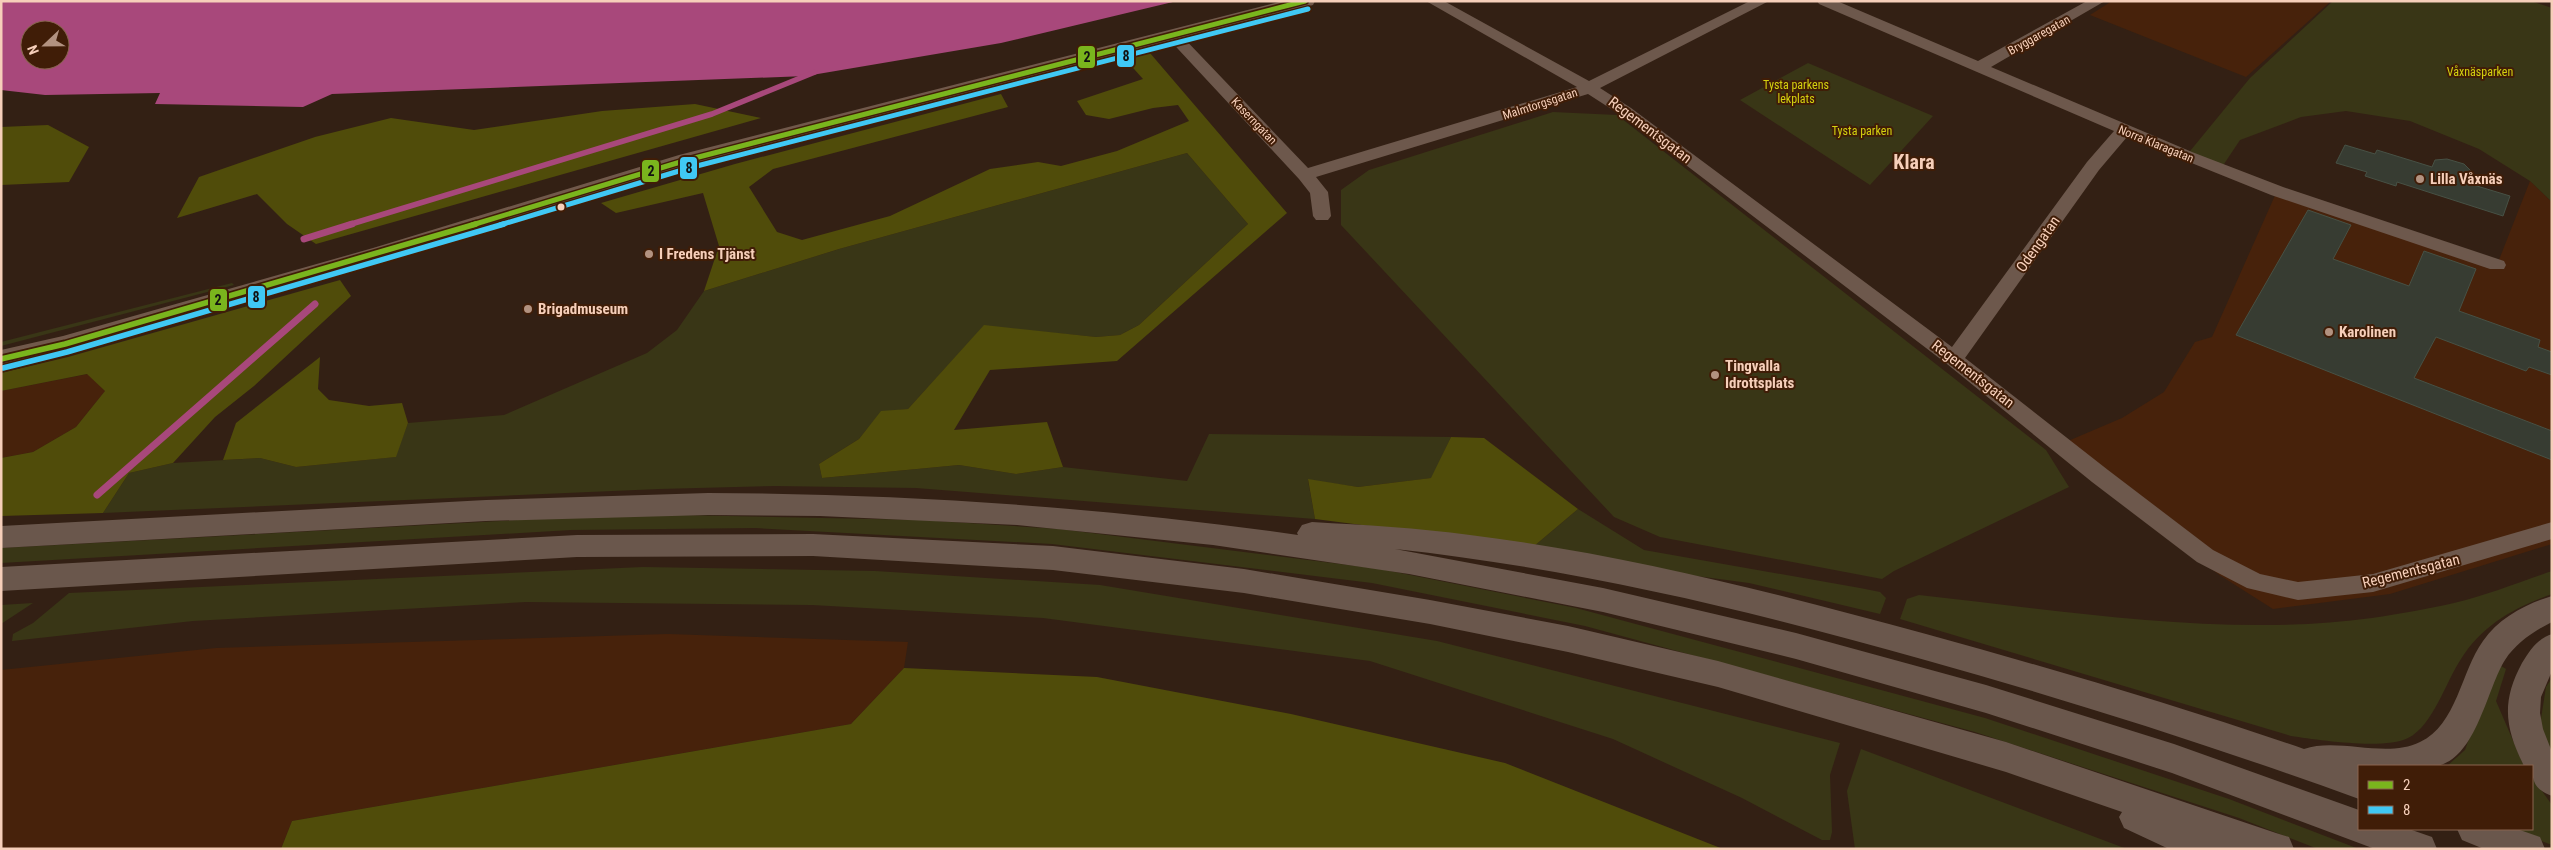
<svg xmlns="http://www.w3.org/2000/svg" width="2553" height="850" font-family="'Roboto Condensed',sans-serif">
  <rect width="100%" height="100%" fill="#332014"/>
  <!-- built -->
  <g fill="#47220b">
    <path d="M 2112,1 L 2331,1 L 2246,77 L 2090,15 Z"/>
    <path d="M 2530,181 L 2552,202 L 2552,544 L 2390,594 L 2273,609 L 2221,576 L 2088,477 L 2061,444 L 2122,418 L 2164,392 L 2195,342 L 2212,337 L 2277,191 L 2497,265 Z"/>
    <path d="M 88,374 L 105,391 L 76,427 L 33,452 L 1,458 L 1,391 Z"/>
    <path d="M 668,634 L 908,642 L 904,668 L 851,724 L 292,821 L 281,849 L 1,849 L 1,670 L 216,648 Z"/>
  </g>
  <!-- green -->
  <g fill="#393616">
    <path d="M 2333,1 L 2531,1 L 2552,8 L 2552,202 L 2530,181 L 2479,149 L 2410,121 L 2346,111 L 2301,117 L 2240,140 L 2222,167 L 2186,156 L 2250,78 Z"/>
    <path d="M 1808,63 L 1933,116 L 1870,185 L 1740,100 Z"/>
    <path d="M 1553,112 L 1617,115 L 2046,450 L 2069,487 L 1894,571 L 1882,579 L 1660,537 L 1614,517 L 1341,225 L 1341,190 L 1369,170 Z"/>
    <path d="M 1187,153 L 1248,224 L 1139,325 L 1120,335 L 1096,337 L 984,326 L 908,409 L 881,412 L 859,439 L 819,464 L 822,478 L 959,465 L 1016,474 L 1063,467 L 1187,481 L 1209,434 L 1451,437 L 1432,478 L 1358,487 L 1308,480 L 1315,519 L 916,488 L 775,486 L 659,489 L 103,513 L 129,473 L 173,463 L 260,458 L 296,467 L 395,457 L 408,423 L 504,415 L 647,353 L 677,330 L 704,291 L 839,249 Z"/>
    <path d="M 232,283 L 234,285 L 1,346 L 1,342 Z"/>
    <path d="M 1578,509 L 1644,550 L 1860,588 L 1880,592 L 1886,598 L 1880,614 L 1749,583 L 1659,571 L 1533,547 Z"/>
    <path d="M 629,514 L 920,520 L 1059,529 L 1380,569 L 1576,608 L 1985,718 L 2229,799 L 2359,849 L 2318,849 L 2239,818 L 1975,732 L 1585,626 L 1372,583 L 1052,544 L 755,528 L 571,530 L 1,563 L 1,548 Z"/>
    <path d="M 643,567 L 875,571 L 1100,585 L 1437,641 L 1840,743 L 1830,775 L 1832,832 L 1830,840 L 1822,840 L 1742,798 L 1613,739 L 1370,661 L 1043,618 L 812,605 L 526,602 L 193,621 L 12,641 L 13,634 L 33,623 L 69,593 Z"/>
    <path d="M 2552,571 L 2552,594 C 2515,607 2482,625 2461,659 C 2446,681 2433,726 2408,738 C 2384,750 2318,740 2291,736 L 1900,619 L 1907,599 L 1919,595 C 2064,611 2227,638 2372,618 C 2399,614 2428,609 2454,603 C 2487,595 2520,582 2552,571 Z"/>
    <path d="M 33,603 L 1,624 L 1,605 Z"/>
    <path d="M 2496,663 L 2506,669 L 2496,701 L 2524,766 L 2447,766 L 2465,750 Z"/>
    <path d="M 2552,678 L 2552,758 L 2540,725 L 2546,687 Z"/>
    <path d="M 1861,749 L 2127,849 L 1855,849 L 1847,791 Z"/>
    <path d="M 2532,777 L 2552,805 L 2552,845 L 2510,829 L 2532,829 Z"/>
  </g>
  <!-- forest -->
  <g fill="#504c0a">
    <path d="M 1150,53 L 1287,213 L 1117,361 L 990,370 L 954,430 L 1047,422 L 1063,467 L 1016,474 L 959,465 L 822,478 L 819,464 L 859,439 L 881,411 L 908,409 L 984,325 L 1096,337 L 1120,335 L 1139,325 L 1248,224 L 1187,153 L 839,249 L 704,291 L 719,246 L 703,193 L 616,213 L 601,203 L 735,164 L 1001,94 L 1008,107 L 773,169 L 749,187 L 777,232 L 802,240 L 890,216 L 990,169 L 1038,162 L 1061,166 L 1117,151 L 1189,121 L 1178,105 L 1153,108 L 1109,119 L 1086,115 L 1077,101 L 1143,79 L 1126,60 Z"/>
    <path d="M 695,104 L 761,118 L 316,244 L 287,224 L 257,194 L 177,218 L 199,177 L 315,137 L 391,118 L 474,130 L 602,111 Z"/>
    <path d="M 48,125 L 89,147 L 69,182 L 1,185 L 1,127 Z"/>
    <path d="M 340,280 L 351,296 L 254,386 L 215,417 L 173,463 L 129,473 L 103,513 L 1,516 L 1,458 L 33,452 L 76,427 L 105,391 L 87,374 L 1,391 L 1,373 L 68,357 Z"/>
    <path d="M 320,357 L 318,389 L 329,400 L 369,406 L 402,403 L 408,423 L 396,457 L 296,467 L 260,458 L 223,460 L 236,423 Z"/>
    <path d="M 1451,437 L 1484,438 L 1578,509 L 1533,547 L 1315,519 L 1308,479 L 1358,487 L 1431,478 Z"/>
    <path d="M 904,668 L 1097,677 L 1291,714 L 1505,763 L 1723,849 L 281,849 L 292,821 L 851,724 Z"/>
  </g>
  <!-- water -->
  <path fill="#a8487b" fill-rule="evenodd" d="M 1,1 L 1177,1 L 1001,43 L 806,76 L 332,94 L 303,107 L 155,104 L 160,93 L 45,95 L 1,90 ZM 30,30 L 60,30 L 60,60 L 30,60 Z"/>
  <g fill="none" stroke-linecap="round" stroke-linejoin="round">
    <!-- stream-far1 -->
    <path stroke="#a8487b" stroke-width="5.5" d="M 348,225 L 712,114 L 815,72"/>
    <!-- stream -->
    <g stroke="#a8487b" stroke-width="7">
      <path d="M 304,239 L 352,224"/>
      <path d="M 97,495 L 315,304"/>
    </g>
  </g>
  <!-- building -->
  <g fill="#373c32" stroke="#475145">
    <path d="M 2345,145 L 2375,154 L 2377,150 L 2432,167 L 2435,160 L 2447,159 L 2464,164 L 2472,172 L 2467,183 L 2510,196 L 2503,216 L 2397,182 L 2396,186 L 2365,176 L 2367,172 L 2336,163 Z"/>
    <path d="M 2308,210 L 2351,225 L 2333,259 L 2409,286 L 2424,251 L 2476,269 L 2459,311 L 2540,340 L 2538,347 L 2552,352 L 2552,375 L 2529,367 L 2526,371 L 2436,337 L 2414,378 L 2552,431 L 2552,460 L 2236,335 Z"/>
  </g>
  <g fill="none" stroke-linecap="round" stroke-linejoin="round">
    <!-- street -->
    <path fill="#6d584c" fill-rule="evenodd" d="M 1426,1 L 1444,1 L 1589,81 L 1750,1 L 1769,1 L 1600,88 L 1631,108 L 1952,347 L 2087,162 L 2114,131 L 1819,4 L 1817,1 L 1837,1 L 1978,61 L 2087,1 L 2105,1 L 1991,67 L 2192,152 L 2283,187 L 2504,261 L 2506,265 L 2504,269 L 2490,269 L 2271,195 L 2127,137 L 2099,170 L 1965,358 L 2108,470 L 2213,550 L 2260,574 L 2298,582 L 2373,574 L 2552,522 L 2552,539 L 2373,592 L 2298,600 L 2247,588 L 2197,562 L 2092,482 L 1947,364 L 1619,114 L 1588,94 L 1316,177 L 1328,192 L 1331,216 L 1328,220 L 1316,220 L 1313,216 L 1310,193 L 1299,179 L 1165,35 L 1173,30 L 1178,32 L 1308,168 L 1577,87 Z"/>
    <!-- secondary -->
    <path fill="#71594b" fill-rule="evenodd" d="M 1283,1 L 1315,1 L 1313,5 L 695,165 L 389,258 L 74,350 L 1,368 L 1,350 L 63,336 L 373,248 L 679,155 Z"/>
    <!-- highway -->
    <g fill="#6a574c" fill-rule="evenodd">
      <path d="M 708,493 C 906,494 1103,507 1298,535 L 1297,533 L 1302,525 L 1312,522 C 1365,525 1418,528 1470,535 C 1625,554 1776,593 1926,634 C 2053,669 2179,706 2304,749 C 2338,737 2386,759 2420,742 C 2457,725 2461,671 2483,641 C 2499,618 2526,604 2552,596 L 2552,622 C 2534,631 2516,643 2505,660 C 2487,688 2476,760 2436,766 C 2412,770 2384,766 2359,766 L 2359,799 C 2216,747 2071,701 1925,660 C 1749,610 1577,569 1395,549 L 1603,588 L 1796,633 L 1986,685 L 2174,744 L 2359,810 L 2359,829 L 2409,829 L 2432,837 L 2437,849 L 2375,849 L 2172,773 L 1986,713 L 1796,659 L 1603,612 L 1409,574 L 1213,545 L 1017,525 L 820,516 L 708,515 L 486,521 L 1,548 L 1,526 L 486,500 Z"/>
      <path d="M 813,534 L 1053,546 L 1244,569 L 1430,600 L 1568,626 L 1718,661 L 2006,742 L 2276,833 L 2289,837 L 2294,849 L 2169,849 L 2124,828 L 2119,817 L 2122,812 L 2006,772 L 1718,687 L 1568,652 L 1430,624 L 1244,593 L 1053,570 L 813,556 L 577,557 L 1,591 L 1,567 L 577,535 Z"/>
      <path d="M 2552,634 L 2552,671 L 2541,697 L 2540,713 L 2543,729 L 2552,752 L 2552,796 C 2536,790 2532,783 2532,766 L 2524,766 C 2505,728 2501,702 2522,663 C 2530,650 2537,639 2552,634 Z"/>
      <path d="M 2457,829 L 2517,829 L 2540,837 L 2545,849 L 2484,849 L 2462,840 Z"/>
    </g>
    <defs>
      <path id="bus-1-far1" d="M 472,225 L 687,160 L 1305,1"/>
      <path id="bus-1" d="M 1,359 L 65,344 L 476,224"/>
      <path id="bus-2-far1" d="M 500,225 L 689,168 L 1308,9"/>
      <path id="bus-2" d="M 3,368 L 67,352 L 504,224"/>
    </defs>
    <!-- bus-1-far1 casing -->
    <use href="#bus-1-far1" stroke="#401d07" stroke-width="8"/>
    <!-- bus-1 casing -->
    <use href="#bus-1" stroke="#401d07" stroke-width="9"/>
    <!-- bus-2-far1 casing -->
    <use href="#bus-2-far1" stroke="#401d07" stroke-width="8"/>
    <!-- bus-2 casing -->
    <use href="#bus-2" stroke="#401d07" stroke-width="9"/>
    <!-- bus-1-far1 -->
    <use href="#bus-1-far1" stroke="#7ab51d" stroke-width="5"/>
    <!-- bus-1 -->
    <use href="#bus-1" stroke="#7ab51d" stroke-width="5.5"/>
    <!-- bus-2-far1 -->
    <use href="#bus-2-far1" stroke="#40c8f4" stroke-width="5"/>
    <!-- bus-2 -->
    <use href="#bus-2" stroke="#40c8f4" stroke-width="5.5"/>
  </g>
  <!-- markers -->
  <g fill="#b29280" stroke="#401d07" stroke-width="2">
    <circle cx="2420" cy="179" r="5"/>
    <circle cx="649" cy="254" r="5"/>
    <circle cx="528" cy="309" r="5"/>
    <circle cx="2329" cy="332" r="5"/>
    <circle cx="1715" cy="375" r="5"/>
  </g>
  <circle fill="#f6cfba" stroke="#401d07" stroke-width="2" cx="561" cy="207" r="4.5"/>
  <g text-anchor="middle" dominant-baseline="central" stroke-width="4" stroke-linejoin="round" paint-order="stroke">
    <!-- far-street labels -->
    <g font-size="12" fill="#f6cfba" stroke="#401d07">
      <text transform="translate(2039 35) rotate(-29)">Bryggaregatan</text>
      <text transform="translate(1540 104) rotate(-18)">Malmtorgsgatan</text>
      <text transform="translate(1254 121) rotate(46)">Kaserngatan</text>
      <text transform="translate(2156 144) rotate(22)">Norra Klaragatan</text>
    </g>
    <!-- far-park labels -->
    <g font-size="12" fill="#d4d10f" stroke="#401d07">
      <text x="2480" y="72">Våxnäsparken</text>
      <text x="1796" y="85">Tysta parkens<tspan x="1796" dy="14">lekplats</tspan></text>
      <text x="1862" y="131">Tysta parken</text>
    </g>
    <!-- street labels -->
    <g font-size="15" fill="#f6cfba" stroke="#401d07">
      <text transform="translate(1650 130) rotate(37)">Regementsgatan</text>
      <text transform="translate(2038 244) rotate(-55)">Odengatan</text>
      <text transform="translate(1973 374) rotate(38)">Regementsgatan</text>
      <text transform="translate(2411 571) rotate(-14)">Regementsgatan</text>
    </g>
    <!-- poi labels -->
    <g font-size="15" font-weight="bold" fill="#f6cfba" stroke="#401d07" text-anchor="start">
      <text x="2430" y="179">Lilla Våxnäs</text>
      <text x="659" y="254">I Fredens Tjänst</text>
      <text x="538" y="309">Brigadmuseum</text>
      <text x="2339" y="332">Karolinen</text>
      <text x="1725" y="366">Tingvalla<tspan x="1725" dy="17">Idrottsplats</tspan></text>
    </g>
    <!-- district labels -->
    <g font-size="20" font-weight="bold" fill="#f6cfba" stroke="#401d07">
      <text x="1914" y="162">Klara</text>
    </g>
  </g>
  <g stroke="#401d07" stroke-width="2">
    <rect x="1116" y="44" width="19" height="24" rx="5" fill="#40c8f4"/>
    <rect x="1077" y="45" width="19" height="24" rx="5" fill="#7ab51d"/>
    <rect x="679" y="156" width="19" height="24" rx="5" fill="#40c8f4"/>
    <rect x="641" y="159" width="19" height="24" rx="5" fill="#7ab51d"/>
    <rect x="247" y="285" width="19" height="24" rx="5" fill="#40c8f4"/>
    <rect x="209" y="288" width="19" height="24" rx="5" fill="#7ab51d"/>
  </g>
  <g font-size="14" text-anchor="middle" font-weight="bold" fill="#111">
    <text x="1126" y="61">8</text>
    <text x="1087" y="62">2</text>
    <text x="689" y="173">8</text>
    <text x="651" y="176">2</text>
    <text x="256" y="302">8</text>
    <text x="218" y="305">2</text>
  </g>
  <!-- border -->
  <rect width="2553" height="850" fill="none" stroke="#f6cfba" stroke-width="5"/>
  <!-- legend -->
  <rect x="2358" y="765" width="175" height="65" fill="#401d07" stroke="#89644f"/>
  <rect x="2368" y="781" width="25" height="8" fill="#7ab51d" stroke="#89644f"/>
  <text x="2403" y="790" font-size="15" fill="#f6cfba">2</text>
  <rect x="2368" y="806" width="25" height="8" fill="#40c8f4" stroke="#89644f"/>
  <text x="2403" y="815" font-size="15" fill="#f6cfba">8</text>
  <!-- north arrow -->
  <g transform="translate(45 45) rotate(248)"><circle r="24" fill="#401d07" stroke="#89644f"/>
  <path d="M0-4L9 19L0 12L-9 19Z" fill="#b29280"/>
  <text y="-8" font-size="14" font-weight="bold" text-anchor="middle" fill="#f6cfba">N</text>
  </g>
</svg>
